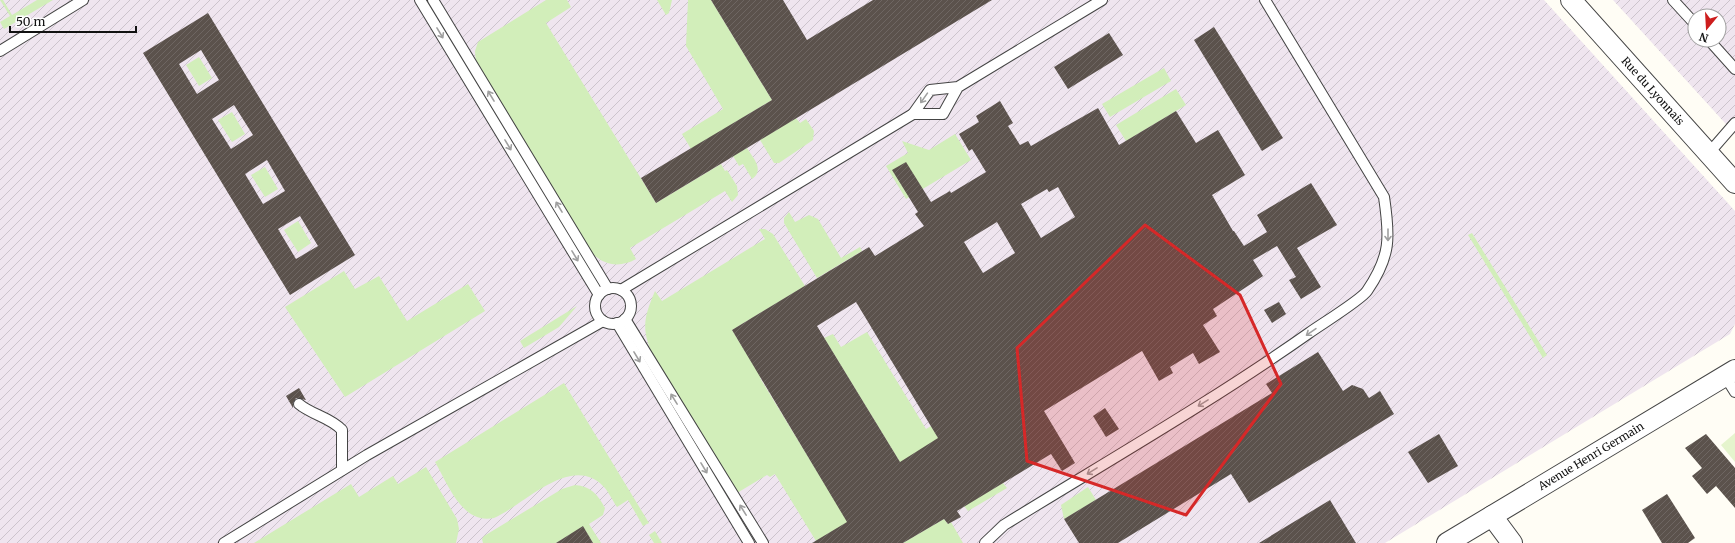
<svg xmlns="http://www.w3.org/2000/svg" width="1735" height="543" font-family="Merriweather,serif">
  <defs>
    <pattern id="industrial-furrows" width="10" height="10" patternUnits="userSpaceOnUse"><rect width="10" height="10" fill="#efe5ef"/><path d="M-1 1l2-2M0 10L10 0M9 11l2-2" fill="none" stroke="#ccc3cc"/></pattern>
    <pattern id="building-hatch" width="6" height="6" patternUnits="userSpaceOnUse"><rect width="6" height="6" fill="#5b524c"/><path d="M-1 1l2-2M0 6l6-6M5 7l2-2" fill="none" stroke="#6e6662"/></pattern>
  </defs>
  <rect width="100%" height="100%" fill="#fffdf5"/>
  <!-- industrial -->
  <g fill="url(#industrial-furrows)" fill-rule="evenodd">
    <path d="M 0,0 L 1544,0 L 1735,211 L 1735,324 L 1730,334 L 1385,543 L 0,543 Z"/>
    <path d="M 1613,0 L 1735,0 L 1735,134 ZM 1695,16 L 1719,16 L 1719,40 L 1695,40 Z"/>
  </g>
  <!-- grass -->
  <g fill="#d2eeba">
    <path d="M 0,0 L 3,0 L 12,15 L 37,0 L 53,0 L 4,29 L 0,22 L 10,16 Z"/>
    <path d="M 546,0 L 567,0 L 571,7 L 546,23 L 656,203 L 721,164 L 725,171 L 727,170 L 737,186 L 738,195 L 732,202 L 725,191 L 630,248 L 636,259 C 620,268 604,266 591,252 L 476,63 L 475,51 L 478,42 Z"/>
    <path d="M 657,0 L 672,0 L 669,13 L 666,15 Z"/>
    <path d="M 688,0 L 711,0 L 772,100 L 691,149 L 682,134 L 723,109 L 686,46 Z"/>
    <path d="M 199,57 L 212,78 L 199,86 L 186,65 Z"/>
    <path d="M 1164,68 L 1171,81 L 1110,117 L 1102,104 Z"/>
    <path d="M 1176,89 L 1186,105 L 1126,141 L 1116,125 Z"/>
    <path d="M 232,112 L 245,134 L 232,142 L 218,120 Z"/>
    <path d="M 796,118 L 800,123 L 806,119 L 814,131 L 813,140 L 779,163 L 774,163 L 760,140 Z"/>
    <path d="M 955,134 L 971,160 L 906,199 L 886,166 L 908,153 L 902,141 L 929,150 Z"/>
    <path d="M 747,148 C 753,158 765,170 752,179 L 743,164 L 739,166 L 733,156 Z"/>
    <path d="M 265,167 L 278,189 L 265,197 L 251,175 Z"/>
    <path d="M 789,212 L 795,222 L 809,215 L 818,219 L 841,258 L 860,247 L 862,251 L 817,278 L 784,223 L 784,218 Z"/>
    <path d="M 298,221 L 311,243 L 298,252 L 284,230 Z"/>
    <path d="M 759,229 L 765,229 L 773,234 L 805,286 L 732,330 L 754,366 L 773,370 L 760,378 L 857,537 L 845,543 L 836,529 L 816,541 L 775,474 L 770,477 L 767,475 L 737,493 L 651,351 C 641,327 645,315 655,291 L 662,301 L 765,239 Z"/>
    <path d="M 1472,233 L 1547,355 L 1543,358 L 1468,235 Z"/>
    <path d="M 344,271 L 355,289 L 379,276 L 407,321 L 468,284 L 485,311 L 345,397 L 285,307 Z"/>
    <path d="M 577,306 L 559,327 L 524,348 L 520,341 Z"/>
    <path d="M 867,332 L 926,429 L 931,426 L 951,458 L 912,482 L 824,338 L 833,334 L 841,347 Z"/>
    <path d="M 564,383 L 649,523 L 643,526 L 628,500 L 617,507 C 612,500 609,492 603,486 C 571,453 524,505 494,518 C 462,525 448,484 435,462 Z"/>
    <path d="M 426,467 L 457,519 L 459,529 L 456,543 L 254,543 L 351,484 L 359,497 L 393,476 L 398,484 Z"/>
    <path d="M 1003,483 L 1007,488 L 968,511 L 964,506 Z"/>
    <path d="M 575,485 C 591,486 598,495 605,508 L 603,515 L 589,524 L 601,543 L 593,543 L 583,527 L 556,543 L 483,543 L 482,539 L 484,536 L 562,489 Z"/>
    <path d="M 1088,487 L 1096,500 L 1064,519 L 1061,505 Z"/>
    <path d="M 944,519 L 948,524 L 951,522 L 963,543 L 903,543 Z"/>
    <path d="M 655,531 L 662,543 L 654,543 L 649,535 Z"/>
  </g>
  <!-- pitch -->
  <path fill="#e5f4cd" d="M 1735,433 L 1735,462 L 1721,445 Z"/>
  <!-- building -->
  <g fill="url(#building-hatch)" fill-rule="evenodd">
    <path d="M 711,0 L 783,0 L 807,40 L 873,0 L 992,0 L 656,203 L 641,178 L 772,100 Z"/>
    <path d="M 208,13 L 355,255 L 290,295 L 143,53 ZM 201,50 L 219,80 L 197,94 L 179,64 ZM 234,105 L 253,135 L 231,149 L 212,119 ZM 267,160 L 285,191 L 263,204 L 245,174 ZM 300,216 L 318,246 L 296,259 L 278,229 Z"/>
    <path d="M 1214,27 L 1283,138 L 1262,151 L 1194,40 Z"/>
    <path d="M 1109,33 L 1123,55 L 1068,89 L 1054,67 Z"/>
    <path d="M 1000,101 L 1013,123 L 1008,126 L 1020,145 L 1028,141 L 1031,146 L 1098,108 L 1119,145 L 1176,111 L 1196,143 L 1218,130 L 1245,175 L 1212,195 L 1233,231 L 1234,231 L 1244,246 L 1267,232 L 1257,215 L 1311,183 L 1337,225 L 1297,248 L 1321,287 L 1301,299 L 1289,280 L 1296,277 L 1277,246 L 1253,260 L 1263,276 L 1213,309 L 1217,316 L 1203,325 L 1220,352 L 1199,364 L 1193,353 L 1170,367 L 1173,373 L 1159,381 L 1142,351 L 1044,411 L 1075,463 L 1062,471 L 1051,454 L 957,511 L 961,517 L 948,524 L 944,519 L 903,543 L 812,543 L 847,522 L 732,330 L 869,247 L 875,256 L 924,226 L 915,214 L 918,212 L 892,170 L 906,162 L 931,202 L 950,191 L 951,193 L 986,172 L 972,149 L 969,151 L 959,134 L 979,122 L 976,116 ZM 1058,187 L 1075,217 L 1041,238 L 1021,204 L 1047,189 L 1049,192 ZM 997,222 L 1015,253 L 983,273 L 964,242 ZM 856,302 L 938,438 L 900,462 L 817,326 Z"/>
    <path d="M 1279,302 L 1286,314 L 1272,323 L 1264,310 Z"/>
    <path d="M 1318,352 L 1343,391 L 1352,385 L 1363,389 L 1369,398 L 1380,391 L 1394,414 L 1249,503 L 1231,474 L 1118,543 L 1079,543 L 1064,519 L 1272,393 L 1266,384 Z"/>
    <path d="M 299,388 L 306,400 L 296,398 L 293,403 L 293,408 L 286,396 Z"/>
    <path d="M 1105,408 L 1119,429 L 1106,437 L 1093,416 Z"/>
    <path d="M 1439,434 L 1458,466 L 1428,483 L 1408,452 Z"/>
    <path d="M 1706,434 L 1735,468 L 1735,508 L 1716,486 L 1707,494 L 1692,476 L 1702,468 L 1685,448 Z"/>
    <path d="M 1667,494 L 1695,538 L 1688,543 L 1662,543 L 1642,510 Z"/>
    <path d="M 1330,500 L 1356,543 L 1259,543 Z"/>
    <path d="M 583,526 L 593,543 L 556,543 Z"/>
  </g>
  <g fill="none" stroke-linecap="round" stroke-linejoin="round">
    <defs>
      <g id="lane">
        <path d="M 420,0 L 599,295"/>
        <path d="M 433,0 L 608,289"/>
        <path d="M 1673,0 L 1695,24"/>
        <path d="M 1709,40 L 1735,69"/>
        <path d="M 0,51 L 83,0"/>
        <path d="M 958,87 L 943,114 L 913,114 L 930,90 L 958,87 L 1102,0"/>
        <path d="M 1709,153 L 1735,123"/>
        <circle cx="613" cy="306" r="18"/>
        <path d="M 621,290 L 913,114"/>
        <path d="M 625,319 L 763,543"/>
        <path d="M 617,323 L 749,543"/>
        <path d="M 1725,376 L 1735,392"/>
        <path d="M 299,404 C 312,415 330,417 342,430 L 342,470"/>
        <path d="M 224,543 L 367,455 L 603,321"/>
        <path d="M 985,543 L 1004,525 C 1106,462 1211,402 1309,333 C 1320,325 1361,300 1367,291 C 1391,256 1390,237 1384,197 L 1265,0"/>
      </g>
      <g id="street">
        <path d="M 1571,0 L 1735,183"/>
        <path d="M 1492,516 L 1512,543"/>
        <path d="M 1447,543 L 1735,370"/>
      </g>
    </defs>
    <!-- lane casing -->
    <use href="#lane" stroke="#444" stroke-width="12"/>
    <!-- street casing -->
    <use href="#street" stroke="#444" stroke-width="22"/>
    <!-- lane -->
    <use href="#lane" stroke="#fff" stroke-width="10"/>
    <!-- street -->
    <use href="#street" stroke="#fff" stroke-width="20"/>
  </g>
  <!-- one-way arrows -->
  <defs><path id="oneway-shaft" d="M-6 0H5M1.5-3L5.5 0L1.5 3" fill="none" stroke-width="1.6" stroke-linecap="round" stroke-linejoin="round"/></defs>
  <g stroke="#a0a0a0">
    <use href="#oneway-shaft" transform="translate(440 33) rotate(59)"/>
    <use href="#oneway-shaft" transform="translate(491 96) rotate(-121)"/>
    <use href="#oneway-shaft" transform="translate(924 98) rotate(125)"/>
    <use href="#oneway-shaft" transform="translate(508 145) rotate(59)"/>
    <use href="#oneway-shaft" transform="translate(559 207) rotate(-121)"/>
    <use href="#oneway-shaft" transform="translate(1388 235) rotate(90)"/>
    <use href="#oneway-shaft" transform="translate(575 256) rotate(59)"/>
    <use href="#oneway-shaft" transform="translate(1311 332) rotate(145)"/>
    <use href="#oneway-shaft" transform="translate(637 357) rotate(59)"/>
    <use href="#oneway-shaft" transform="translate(674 399) rotate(-122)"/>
    <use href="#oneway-shaft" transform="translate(1203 403) rotate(148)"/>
    <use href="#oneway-shaft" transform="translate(704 468) rotate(59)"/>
    <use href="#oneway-shaft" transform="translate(1092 471) rotate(148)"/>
    <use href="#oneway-shaft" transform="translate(743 510) rotate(-122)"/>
  </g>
  <!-- marked area -->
  <path fill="#d62828" fill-opacity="0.2" stroke="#d62828" stroke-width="3" stroke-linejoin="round" d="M 1145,225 L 1240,295 L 1281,384 L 1186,515 L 1027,461 L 1017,348 Z"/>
  <g text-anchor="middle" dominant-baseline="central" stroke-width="4" stroke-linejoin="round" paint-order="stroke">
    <!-- street labels -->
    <g font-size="11" fill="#111" stroke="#fff">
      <text transform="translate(1653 91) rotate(48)">Rue du Lyonnais</text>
      <text transform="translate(1591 456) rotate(-31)">Avenue Henri Germain</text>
    </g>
  </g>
  <!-- north arrow -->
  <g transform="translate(1707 28) rotate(198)"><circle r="19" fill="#ffffff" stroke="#a0a0a0"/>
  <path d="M0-3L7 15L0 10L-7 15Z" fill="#cd1d1d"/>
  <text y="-6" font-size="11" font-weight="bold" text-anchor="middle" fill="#111111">N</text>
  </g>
  <!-- scale -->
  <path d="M10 26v6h126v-6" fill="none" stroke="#111111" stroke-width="2"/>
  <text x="16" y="26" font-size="12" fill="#111111" stroke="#ffffff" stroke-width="3" paint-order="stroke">50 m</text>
</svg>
